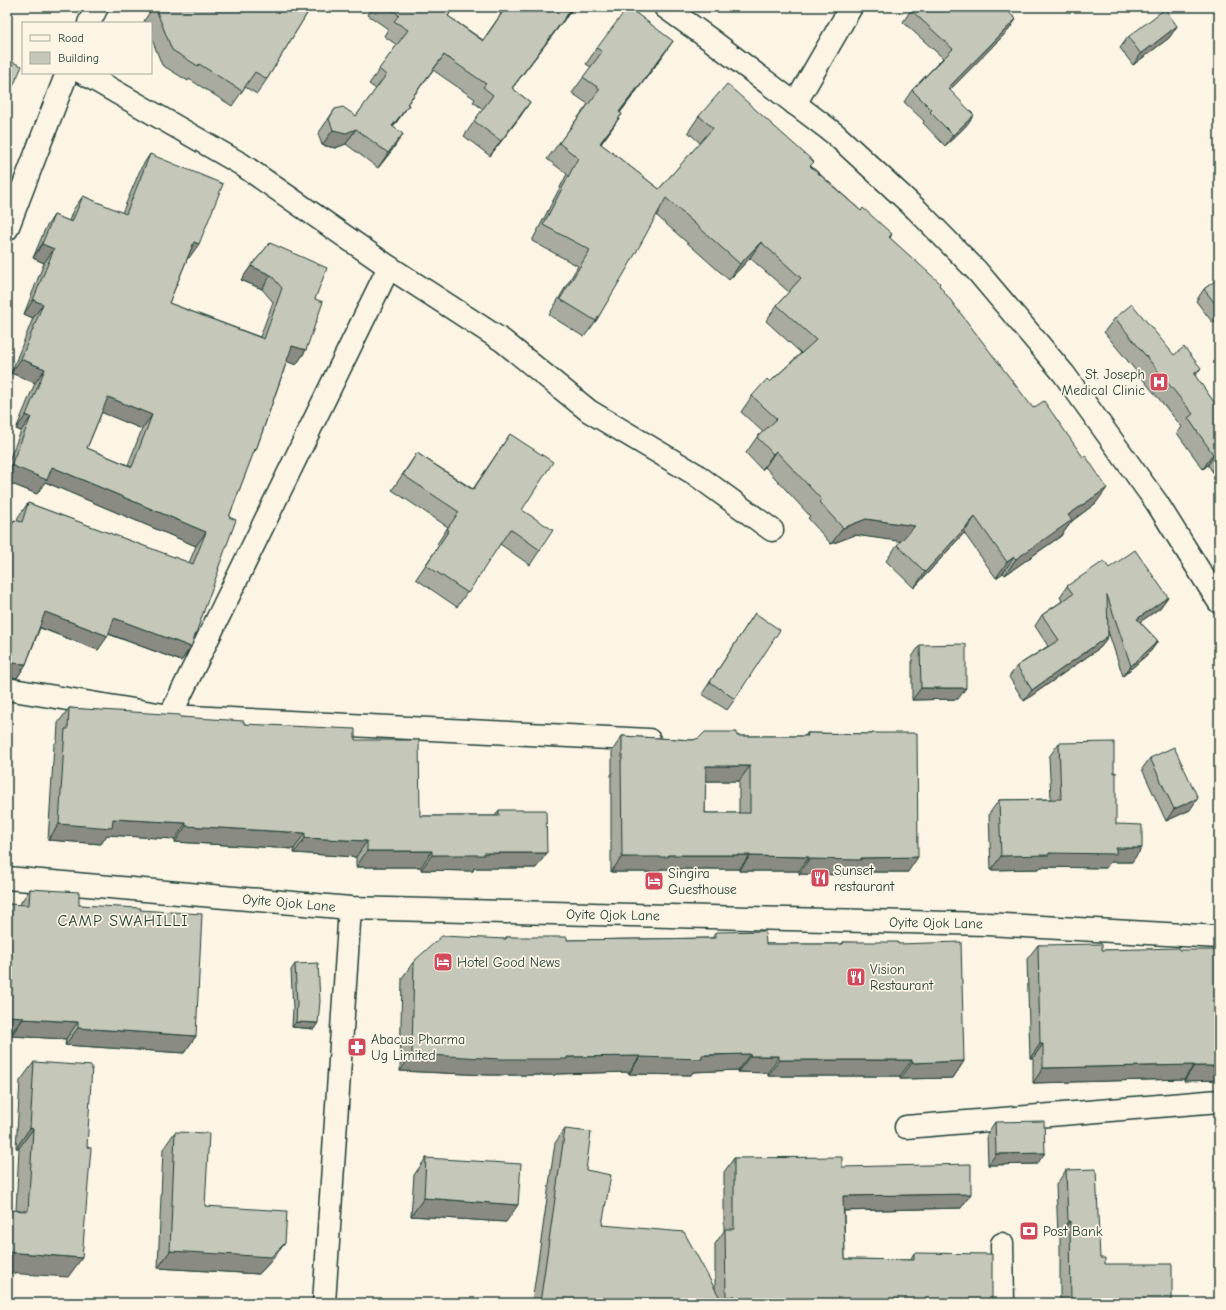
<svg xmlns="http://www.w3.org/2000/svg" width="1226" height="1310" font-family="'Comic Neue',sans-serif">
  <rect width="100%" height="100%" fill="#fcf5e5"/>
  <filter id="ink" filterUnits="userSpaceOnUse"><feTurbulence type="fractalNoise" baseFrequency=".025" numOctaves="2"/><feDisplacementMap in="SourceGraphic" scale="8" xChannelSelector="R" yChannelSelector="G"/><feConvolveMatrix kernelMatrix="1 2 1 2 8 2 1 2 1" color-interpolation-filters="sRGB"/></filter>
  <g filter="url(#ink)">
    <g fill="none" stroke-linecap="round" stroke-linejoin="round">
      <defs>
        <g id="minor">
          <path d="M 665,7 L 711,40 L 835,134 L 917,210 L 977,271 L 1064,374 L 1157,503 L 1219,602"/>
          <path d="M 89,23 L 97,7"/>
          <path d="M 83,73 L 241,164 L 389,267 L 503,341 L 589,411 L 695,474 L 772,530"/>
          <path d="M 795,104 L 851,7"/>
          <path d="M 7,229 L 67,73"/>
          <path d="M 7,689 L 170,716 L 649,740"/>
          <path d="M 170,716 L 389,267"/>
          <path d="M 7,878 L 350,908 L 987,924 L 1219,937"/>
          <path d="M 906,1127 L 1219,1101"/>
          <path d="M 1002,1244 L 1003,1303"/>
          <path d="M 324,1303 L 350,908"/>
        </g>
      </defs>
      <!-- minor casing -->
      <use href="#minor" stroke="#1f3d34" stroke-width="25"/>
      <!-- minor -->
      <use href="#minor" stroke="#fcf5e5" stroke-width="22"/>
    </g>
    <!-- wall -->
    <g fill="#a9ab9f" stroke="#1f3d34" fill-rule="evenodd">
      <path d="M 153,7 L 311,7 L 267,79 L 257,94 L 245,87 L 232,106 L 189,79 L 188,81 L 162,65 L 151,37 L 151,23 L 145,23 L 144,21 Z"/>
      <path d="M 373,7 L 454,7 L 448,16 L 483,40 L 501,14 L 491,7 L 574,7 L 512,88 L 530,102 L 490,156 L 464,136 L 483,109 L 473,102 L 475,99 L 433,70 L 407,104 L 409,105 L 393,127 L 393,149 L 378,168 L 346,144 L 335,148 L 322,145 L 318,134 L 335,109 L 356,116 L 376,89 L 369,84 L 397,45 L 384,36 L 388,29 L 368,15 Z"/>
      <path d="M 911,10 L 1016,19 L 1008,31 L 949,90 L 966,126 L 945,146 L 923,123 L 924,121 L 904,102 L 912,90 L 943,58 L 903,22 Z"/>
      <path d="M 1177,26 L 1169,38 L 1133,65 L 1120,48 L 1128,37 Z"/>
      <path d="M 597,48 L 662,57 L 620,113 L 611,130 L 601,144 L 659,189 L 700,143 L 688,132 L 699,116 L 811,166 L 861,211 L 892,234 L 890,238 L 939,285 L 1096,503 L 1072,521 L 1061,536 L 1005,575 L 1003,573 L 996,578 L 964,533 L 914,588 L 886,561 L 897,545 L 901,541 L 855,535 L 831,544 L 808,518 L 810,516 L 765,467 L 762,470 L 746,453 L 757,437 L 763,432 L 741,412 L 752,396 L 770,382 L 801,353 L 766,321 L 777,305 L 789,292 L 750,258 L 729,280 L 656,215 L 596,321 L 584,337 L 549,315 L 578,266 L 532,241 L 567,174 L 547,159 L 559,143 L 588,104 L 572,93 L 591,67 L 586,64 Z"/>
      <path d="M 150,154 L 189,258 L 188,257 L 169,303 L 260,337 L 273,302 L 262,289 L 241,280 L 251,266 L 270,243 L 315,299 L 306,350 L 296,365 L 287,361 L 256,450 L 253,453 L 229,517 L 218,569 L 191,647 L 181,661 L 108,634 L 98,650 L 40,628 L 26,664 L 17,678 L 7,677 L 7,530 L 14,520 L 17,521 L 18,517 L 28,503 L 189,563 L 196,546 L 45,482 L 37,494 L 7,482 L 7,465 L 21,431 L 16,429 L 35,383 L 11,373 L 33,318 L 24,314 L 44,263 L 33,258 L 45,229 L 54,215 L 69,221 L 73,210 L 83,196 L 122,213 L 141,168 ZM 102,412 L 142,429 L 128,465 L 87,448 Z"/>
      <path d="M 1219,278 L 1219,319 L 1213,323 L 1196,301 L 1204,289 Z"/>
      <path d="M 1115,318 L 1174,355 L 1195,376 L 1219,409 L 1219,481 L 1208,465 L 1203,469 L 1177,433 L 1182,427 L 1104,332 Z"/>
      <path d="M 510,434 L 522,510 L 540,550 L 530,565 L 500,544 L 457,607 L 416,579 L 439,545 L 437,544 L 448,527 L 392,490 L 417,453 L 473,489 Z"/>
      <path d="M 1109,568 L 1160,608 L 1140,622 L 1158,641 L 1150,652 L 1123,676 L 1108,631 L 1108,636 L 1101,647 L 1024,701 L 1009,677 L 1017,666 L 1048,646 L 1035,626 L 1042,615 L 1062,601 L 1060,597 L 1067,586 Z"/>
      <path d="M 755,613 L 735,699 L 727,710 L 702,694 Z"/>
      <path d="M 920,645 L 958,699 L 912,700 L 912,657 Z"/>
      <path d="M 69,708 L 180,717 L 244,724 L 355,740 L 420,816 L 495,816 L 499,810 L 536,868 L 474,868 L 473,871 L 421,870 L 421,867 L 356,867 L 356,857 L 294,853 L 294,849 L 175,842 L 175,839 L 107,835 L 101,844 L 48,840 L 54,745 L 57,741 L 58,723 Z"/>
      <path d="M 807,733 L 871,734 L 872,733 L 908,872 L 853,872 L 851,875 L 799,874 L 799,871 L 739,871 L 739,869 L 660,869 L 658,872 L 611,872 L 611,775 L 612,773 L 612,751 L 622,736 L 693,740 L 737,736 L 805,736 ZM 705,781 L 739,781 L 739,813 L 705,813 Z"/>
      <path d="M 1059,743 L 1116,824 L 1132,862 L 1110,862 L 1106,868 L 1041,867 L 1039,869 L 991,870 L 989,814 L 999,800 L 1051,799 L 1049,757 Z"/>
      <path d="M 1150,758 L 1190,810 L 1166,821 L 1142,769 Z"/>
      <path d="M 30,889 L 79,905 L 140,910 L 196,1036 L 184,1053 L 65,1045 L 66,1039 L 11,1036 L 11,1034 L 7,1034 L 7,904 L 19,905 Z"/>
      <path d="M 716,932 L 766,944 L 842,944 L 843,942 L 898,944 L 964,1061 L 953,1078 L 900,1079 L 900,1076 L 768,1076 L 768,1073 L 738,1072 L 738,1070 L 693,1072 L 691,1075 L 629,1074 L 629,1072 L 556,1074 L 555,1075 L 488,1075 L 400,1071 L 402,978 L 414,961 L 504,939 L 506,937 L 567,940 L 712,938 Z"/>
      <path d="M 1038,945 L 1102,950 L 1179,950 L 1219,1080 L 1184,1081 L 1184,1079 L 1033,1083 L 1033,1058 L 1030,1058 L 1027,959 Z"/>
      <path d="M 295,964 L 314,1029 L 292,1027 L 293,1009 L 291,970 Z"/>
      <path d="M 34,1062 L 68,1277 L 16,1210 L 19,1148 L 16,1148 L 20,1081 Z"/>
      <path d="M 995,1122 L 1037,1164 L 988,1165 L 987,1134 Z"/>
      <path d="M 565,1129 L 602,1225 L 715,1289 L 715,1244 L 724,1231 L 724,1172 L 734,1158 L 842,1167 L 961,1208 L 844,1211 L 845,1259 L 910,1260 L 914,1253 L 992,1303 L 532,1303 L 555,1143 Z"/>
      <path d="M 175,1132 L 205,1206 L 285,1243 L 272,1260 L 259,1274 L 158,1268 L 163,1149 Z"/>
      <path d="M 426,1158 L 506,1222 L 411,1216 L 414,1175 Z"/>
      <path d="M 1066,1170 L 1100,1258 L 1105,1264 L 1172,1303 L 1060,1303 L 1060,1236 L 1058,1236 L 1056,1185 Z"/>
    </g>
    <!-- shaded-wall -->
    <g fill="#8a8b82" stroke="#1f3d34">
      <path d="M 573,7 L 574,7 L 501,103 L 512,88 Z"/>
      <path d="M 1016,19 L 1008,31 L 940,100 L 948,88 Z"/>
      <path d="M 1177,26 L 1169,38 L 1133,65 L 1141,54 Z"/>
      <path d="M 673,41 L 662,57 L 608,128 L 619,112 Z"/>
      <path d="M 444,55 L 433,70 L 396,119 L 407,104 Z"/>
      <path d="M 530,102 L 520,117 L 490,156 L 501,141 Z"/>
      <path d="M 409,105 L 398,120 L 382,141 L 392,126 Z"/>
      <path d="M 622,114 L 611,130 L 589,159 L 600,143 Z"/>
      <path d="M 974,115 L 966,126 L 945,146 L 953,135 Z"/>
      <path d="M 356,129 L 346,144 L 335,148 L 322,145 L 333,130 Z"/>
      <path d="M 403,134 L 393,149 L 378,168 L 388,153 Z"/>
      <path d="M 194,242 L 199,244 L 189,258 L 184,256 Z"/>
      <path d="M 761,242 L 750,258 L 729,280 L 740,264 Z"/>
      <path d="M 42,244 L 54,249 L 44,263 L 33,258 Z"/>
      <path d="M 251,266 L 271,275 L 262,289 L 241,280 Z"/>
      <path d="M 33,300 L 43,304 L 33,318 L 24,314 Z"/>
      <path d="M 1219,315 L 1219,319 L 1213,323 Z"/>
      <path d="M 292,346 L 306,350 L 296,365 L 283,360 Z"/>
      <path d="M 21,359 L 45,369 L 35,383 L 11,373 Z"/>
      <path d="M 1201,368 L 1191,382 L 1194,374 Z"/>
      <path d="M 108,397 L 152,415 L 142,429 L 98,411 Z"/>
      <path d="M 26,415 L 31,417 L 21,431 L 16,429 Z"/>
      <path d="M 1218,450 L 1208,465 L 1203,469 L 1213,454 Z"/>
      <path d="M 776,451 L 765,467 L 762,470 L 773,454 Z"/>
      <path d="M 11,465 L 52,467 L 206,532 L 196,546 L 45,482 L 37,494 L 7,482 L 7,471 Z"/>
      <path d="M 1107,488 L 1096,503 L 1072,521 L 1061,536 L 1005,575 L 1016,559 L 1068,515 Z"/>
      <path d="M 975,517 L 964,533 L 914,588 L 925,572 Z"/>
      <path d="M 866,519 L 915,526 L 904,542 L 855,535 L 831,544 L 843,528 Z"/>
      <path d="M 1014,557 L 1003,573 L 996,578 L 1007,562 Z"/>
      <path d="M 1168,597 L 1160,608 L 1130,629 L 1137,619 Z"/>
      <path d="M 45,612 L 108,636 L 98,650 L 36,626 Z"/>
      <path d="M 114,618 L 191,647 L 181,661 L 104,632 Z"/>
      <path d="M 1108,636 L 1101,647 L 1024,701 L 1032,690 Z"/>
      <path d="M 1158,641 L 1150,652 L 1123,676 L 1131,666 Z"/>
      <path d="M 13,663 L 26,664 L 17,678 L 7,677 L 7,667 Z"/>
      <path d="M 921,688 L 966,688 L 958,699 L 912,700 Z"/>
      <path d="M 706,766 L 750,766 L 739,781 L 695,781 Z"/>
      <path d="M 1198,798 L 1190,810 L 1166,821 L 1174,809 Z"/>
      <path d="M 113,819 L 186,823 L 175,839 L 107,835 L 101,844 L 48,840 L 59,824 Z"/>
      <path d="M 186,826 L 305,833 L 294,849 L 175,842 Z"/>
      <path d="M 305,838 L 367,841 L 356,857 L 294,853 Z"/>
      <path d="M 1116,848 L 1142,848 L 1132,862 L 1110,862 L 1106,868 L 1041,867 L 1039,869 L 991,870 L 1001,856 L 1049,853 Z"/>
      <path d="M 367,851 L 432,851 L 421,867 L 356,867 Z"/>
      <path d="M 484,853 L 547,853 L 536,868 L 474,868 L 473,871 L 421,870 L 432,855 Z"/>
      <path d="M 668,855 L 750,855 L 739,869 L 660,869 L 658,872 L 611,872 L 622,857 Z"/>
      <path d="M 750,856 L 809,857 L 799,871 L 739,871 Z"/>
      <path d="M 918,857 L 908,872 L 853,872 L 851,875 L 799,874 L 809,859 Z"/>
      <path d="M 7,1016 L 23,1017 L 11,1034 L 7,1034 Z"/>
      <path d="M 23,1019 L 78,1022 L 66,1039 L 11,1036 Z"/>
      <path d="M 296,1022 L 318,1023 L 314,1029 L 292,1027 Z"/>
      <path d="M 78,1028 L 196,1036 L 184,1053 L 65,1045 Z"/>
      <path d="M 1040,1044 L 1043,1044 L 1033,1058 L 1030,1058 Z"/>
      <path d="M 412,1054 L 567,1057 L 640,1056 L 629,1072 L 556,1074 L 555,1075 L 488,1075 L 400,1071 Z"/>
      <path d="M 750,1054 L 738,1070 L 693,1072 L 691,1075 L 629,1074 L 640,1057 Z"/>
      <path d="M 750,1056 L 779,1056 L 768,1073 L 738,1072 Z"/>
      <path d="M 779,1060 L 912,1060 L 900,1076 L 768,1076 Z"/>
      <path d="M 964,1061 L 953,1078 L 900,1079 L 912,1063 Z"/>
      <path d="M 1194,1065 L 1184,1079 L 1033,1083 L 1043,1068 Z"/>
      <path d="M 1194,1066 L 1219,1066 L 1219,1080 L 1184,1081 Z"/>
      <path d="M 30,1128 L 33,1129 L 19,1148 L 16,1148 Z"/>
      <path d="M 1045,1153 L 1037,1164 L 988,1165 L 996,1154 Z"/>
      <path d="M 971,1194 L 961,1208 L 833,1211 L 843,1196 Z"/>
      <path d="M 424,1198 L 518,1205 L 506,1222 L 411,1216 Z"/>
      <path d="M 1068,1221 L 1070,1221 L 1060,1236 L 1058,1236 Z"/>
      <path d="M 285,1243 L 272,1260 L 259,1274 L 158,1268 L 170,1251 Z"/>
      <path d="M 7,1252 L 82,1258 L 68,1277 L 7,1273 Z"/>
      <path d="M 735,1296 L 730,1303 L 722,1303 L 726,1297 Z"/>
      <path d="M 720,1298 L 716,1303 L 691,1303 L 693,1299 Z"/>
    </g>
    <!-- building -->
    <g fill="#c5c7b9" stroke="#1f3d34" fill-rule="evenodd">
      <path d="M 155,7 L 311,7 L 267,79 L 255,72 L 242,91 L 199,64 L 198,66 L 172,50 Z"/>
      <path d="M 388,7 L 454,7 L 448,16 L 483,41 L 506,7 L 573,7 L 512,88 L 530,102 L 501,141 L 474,121 L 493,95 L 483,87 L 486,84 L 444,55 L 407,104 L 409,105 L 392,126 L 403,134 L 388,153 L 356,129 L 346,133 L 333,130 L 329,119 L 335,109 L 343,107 L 356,116 L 386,75 L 379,69 L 408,30 L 394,21 L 399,15 Z"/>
      <path d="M 628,7 L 673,41 L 619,112 L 622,114 L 600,143 L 659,189 L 713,128 L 699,116 L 727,84 L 814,162 L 810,166 L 861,211 L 863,208 L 892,234 L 889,237 L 940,283 L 939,285 L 1033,408 L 1044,401 L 1083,457 L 1085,455 L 1107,488 L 1068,515 L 1072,520 L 1016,559 L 1014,557 L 1007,562 L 975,517 L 925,572 L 897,545 L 915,526 L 866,519 L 843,528 L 819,502 L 822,500 L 776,451 L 773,454 L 757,437 L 777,419 L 752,396 L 767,379 L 770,382 L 816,340 L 777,305 L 801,278 L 761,242 L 740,264 L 666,198 L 628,267 L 596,321 L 560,299 L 590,250 L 543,225 L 578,158 L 559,143 L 600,89 L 583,77 L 602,52 L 597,48 Z"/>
      <path d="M 914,7 L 1003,7 L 1016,19 L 948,88 L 974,115 L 953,135 L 930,112 L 932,110 L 912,90 L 953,49 L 911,10 Z"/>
      <path d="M 1165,9 L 1177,26 L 1141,54 L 1128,37 Z"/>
      <path d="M 7,60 L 22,66 L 7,100 Z"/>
      <path d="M 150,154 L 223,184 L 199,244 L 194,242 L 169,303 L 264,339 L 282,288 L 271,275 L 251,266 L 270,243 L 327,268 L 315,299 L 323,302 L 306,350 L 292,346 L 256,450 L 255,449 L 229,517 L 236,520 L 218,569 L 219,569 L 191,647 L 114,618 L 108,636 L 45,612 L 26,664 L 13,663 L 7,667 L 7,539 L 14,520 L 22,522 L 28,503 L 193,564 L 206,532 L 52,467 L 47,480 L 11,465 L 31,417 L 26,415 L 45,369 L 21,359 L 43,304 L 33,300 L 54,249 L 42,244 L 54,215 L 72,222 L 83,196 L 126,214 ZM 108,397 L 152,415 L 132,467 L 87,448 Z"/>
      <path d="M 1219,278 L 1219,309 L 1204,289 Z"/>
      <path d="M 1132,304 L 1174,355 L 1184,347 L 1201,368 L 1194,374 L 1219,409 L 1219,451 L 1218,450 L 1213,454 L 1188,418 L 1193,414 L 1115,318 Z"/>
      <path d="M 510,434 L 553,462 L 522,510 L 553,530 L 540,550 L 510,529 L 468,593 L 426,565 L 449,530 L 447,529 L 459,512 L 403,475 L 417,453 L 473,490 Z"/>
      <path d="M 1135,550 L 1168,597 L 1137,619 L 1158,641 L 1131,666 L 1107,595 L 1108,636 L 1032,690 L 1017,666 L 1059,640 L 1042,615 L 1073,594 L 1067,586 L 1104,561 L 1109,568 Z"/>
      <path d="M 755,613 L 780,630 L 735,699 L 710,682 Z"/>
      <path d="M 966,644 L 966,688 L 921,688 L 920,645 Z"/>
      <path d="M 69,708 L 180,715 L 180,717 L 244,721 L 244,724 L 355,729 L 355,740 L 419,740 L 420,816 L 499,816 L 499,810 L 546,810 L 547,853 L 484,853 L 484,855 L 432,855 L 432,851 L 367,851 L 367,841 L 305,838 L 305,833 L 186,826 L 186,823 L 113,819 L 112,828 L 59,824 L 65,729 L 68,729 Z"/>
      <path d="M 705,732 L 737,732 L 737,736 L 808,736 L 807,733 L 872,734 L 872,733 L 917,733 L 918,857 L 861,858 L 861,860 L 809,859 L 809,857 L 750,856 L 750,855 L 668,855 L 668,857 L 622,857 L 621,760 L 622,760 L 622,736 L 693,740 L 699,738 ZM 706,766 L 750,766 L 750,813 L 705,813 Z"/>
      <path d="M 1114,742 L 1114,773 L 1116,772 L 1116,824 L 1142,825 L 1142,848 L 1116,848 L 1116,854 L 1049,853 L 1049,855 L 1001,856 L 999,800 L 1061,799 L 1059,743 Z"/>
      <path d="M 1174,747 L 1198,798 L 1174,809 L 1150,758 Z"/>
      <path d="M 30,889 L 79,892 L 79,905 L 141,908 L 140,910 L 202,914 L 196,1036 L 78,1028 L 78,1022 L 23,1019 L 23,1017 L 7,1016 L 7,904 L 29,905 Z"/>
      <path d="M 765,931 L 766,944 L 843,944 L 843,942 L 898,942 L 898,944 L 961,942 L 964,1061 L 912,1063 L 912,1060 L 779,1060 L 779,1056 L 750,1056 L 750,1054 L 702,1055 L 702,1059 L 640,1057 L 640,1056 L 567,1057 L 567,1059 L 500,1059 L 412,1054 L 414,961 L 442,936 L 506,939 L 506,937 L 567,937 L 567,940 L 716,938 L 716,932 Z"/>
      <path d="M 1102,944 L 1102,950 L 1179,948 L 1179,950 L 1219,950 L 1219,1066 L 1194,1066 L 1194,1065 L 1043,1068 L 1043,1044 L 1040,1044 L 1038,945 Z"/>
      <path d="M 318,963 L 320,1001 L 318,1023 L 296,1022 L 297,1003 L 295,964 Z"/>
      <path d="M 34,1062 L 92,1066 L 87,1147 L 91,1148 L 82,1258 L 7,1252 L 7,1210 L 28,1211 L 33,1129 L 30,1128 Z"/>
      <path d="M 1044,1121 L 1045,1153 L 996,1154 L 995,1122 Z"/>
      <path d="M 565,1129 L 591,1132 L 586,1170 L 611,1175 L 602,1225 L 684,1232 L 720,1298 L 693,1299 L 693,1303 L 540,1303 Z"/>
      <path d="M 175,1132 L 209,1133 L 205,1206 L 287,1211 L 285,1243 L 271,1257 L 170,1251 Z"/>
      <path d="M 842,1157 L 842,1167 L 971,1164 L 971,1194 L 843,1196 L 845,1259 L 914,1260 L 914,1253 L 992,1254 L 992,1303 L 735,1303 L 735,1296 L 726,1297 L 725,1229 L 734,1229 L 734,1158 Z"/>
      <path d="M 426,1158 L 521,1164 L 518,1205 L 424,1198 Z"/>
      <path d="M 1096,1169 L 1100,1258 L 1105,1258 L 1105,1264 L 1172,1264 L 1172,1303 L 1071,1303 L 1070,1221 L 1068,1221 L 1066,1170 Z"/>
    </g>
  </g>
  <!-- icons -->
  <defs>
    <symbol id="hospital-square" viewBox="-11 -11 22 22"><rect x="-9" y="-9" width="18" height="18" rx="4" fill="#d1495b" stroke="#fcf5e5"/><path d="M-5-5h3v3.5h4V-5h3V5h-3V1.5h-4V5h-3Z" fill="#fff"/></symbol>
    <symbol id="restaurant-square" viewBox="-11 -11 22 22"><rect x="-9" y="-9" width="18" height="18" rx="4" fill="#d1495b" stroke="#fcf5e5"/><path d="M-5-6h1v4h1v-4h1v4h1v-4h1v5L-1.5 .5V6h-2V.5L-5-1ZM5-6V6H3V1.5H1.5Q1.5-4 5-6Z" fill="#fff"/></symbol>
    <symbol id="hotel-square" viewBox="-11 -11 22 22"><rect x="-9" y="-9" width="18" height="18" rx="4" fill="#d1495b" stroke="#fcf5e5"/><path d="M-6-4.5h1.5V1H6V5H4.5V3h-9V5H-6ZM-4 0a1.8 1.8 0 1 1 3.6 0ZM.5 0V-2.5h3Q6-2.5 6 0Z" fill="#fff"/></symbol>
    <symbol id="pharmacy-square" viewBox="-11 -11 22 22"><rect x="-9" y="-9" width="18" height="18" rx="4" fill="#d1495b" stroke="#fcf5e5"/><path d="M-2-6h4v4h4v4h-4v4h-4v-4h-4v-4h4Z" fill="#fff"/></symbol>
    <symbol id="bank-square" viewBox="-11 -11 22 22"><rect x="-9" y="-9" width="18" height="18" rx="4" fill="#d1495b" stroke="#fcf5e5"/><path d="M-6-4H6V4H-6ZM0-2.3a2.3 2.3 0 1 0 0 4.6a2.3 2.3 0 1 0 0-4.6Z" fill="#fff"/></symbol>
  </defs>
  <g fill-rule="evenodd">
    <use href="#hospital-square" x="1148" y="371" width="22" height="22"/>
    <use href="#restaurant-square" x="809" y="867" width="22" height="22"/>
    <use href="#hotel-square" x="643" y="870" width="22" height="22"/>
    <use href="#hotel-square" x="432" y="951" width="22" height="22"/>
    <use href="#restaurant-square" x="845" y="966" width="22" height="22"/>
    <use href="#pharmacy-square" x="346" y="1036" width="22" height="22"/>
    <use href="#bank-square" x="1018" y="1220" width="22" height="22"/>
  </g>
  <g text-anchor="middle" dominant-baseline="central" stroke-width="3.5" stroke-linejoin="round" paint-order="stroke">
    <!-- poi labels -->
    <g font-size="14" fill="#1f3d34" stroke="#fcf5e5" text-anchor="start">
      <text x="1145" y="374" text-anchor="end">St. Joseph<tspan x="1145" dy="16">Medical Clinic</tspan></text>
      <text x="834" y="870">Sunset<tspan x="834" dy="16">restaurant</tspan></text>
      <text x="668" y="873">Singira<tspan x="668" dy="16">Guesthouse</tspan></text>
      <text x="457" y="962">Hotel Good News</text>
      <text x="870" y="969">Vision<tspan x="870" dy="16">Restaurant</tspan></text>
      <text x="371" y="1039">Abacus Pharma<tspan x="371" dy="16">Ug Limited</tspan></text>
      <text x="1043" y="1231">Post Bank</text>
    </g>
    <!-- street labels -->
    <g font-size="14" fill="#1f3d34" stroke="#fcf5e5">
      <text transform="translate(289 903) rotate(5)">Oyite Ojok Lane</text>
      <text transform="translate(613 915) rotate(1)">Oyite Ojok Lane</text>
      <text transform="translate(936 923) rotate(1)">Oyite Ojok Lane</text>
    </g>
    <!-- quarter labels -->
    <g font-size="16" letter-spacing="1" fill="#1f3d34" stroke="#fcf5e5">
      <text x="123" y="921">CAMP SWAHILLI</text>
    </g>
  </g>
  <!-- margin -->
  <rect width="1226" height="1310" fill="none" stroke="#fcf5e5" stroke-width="24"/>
  <rect x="12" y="12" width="1202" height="1286" fill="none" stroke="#1f3d34" stroke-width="1.5" filter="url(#ink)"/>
  <!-- legend -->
  <rect x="22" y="22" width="130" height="52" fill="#fcf5e5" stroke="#a4ab9e"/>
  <rect x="30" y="35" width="20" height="6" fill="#fcf5e5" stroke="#a4ab9e"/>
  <text x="58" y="42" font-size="12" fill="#1f3d34">Road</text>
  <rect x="30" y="52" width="20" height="12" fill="#c5c7b9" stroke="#a4ab9e"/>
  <text x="58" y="62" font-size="12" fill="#1f3d34">Building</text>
</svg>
